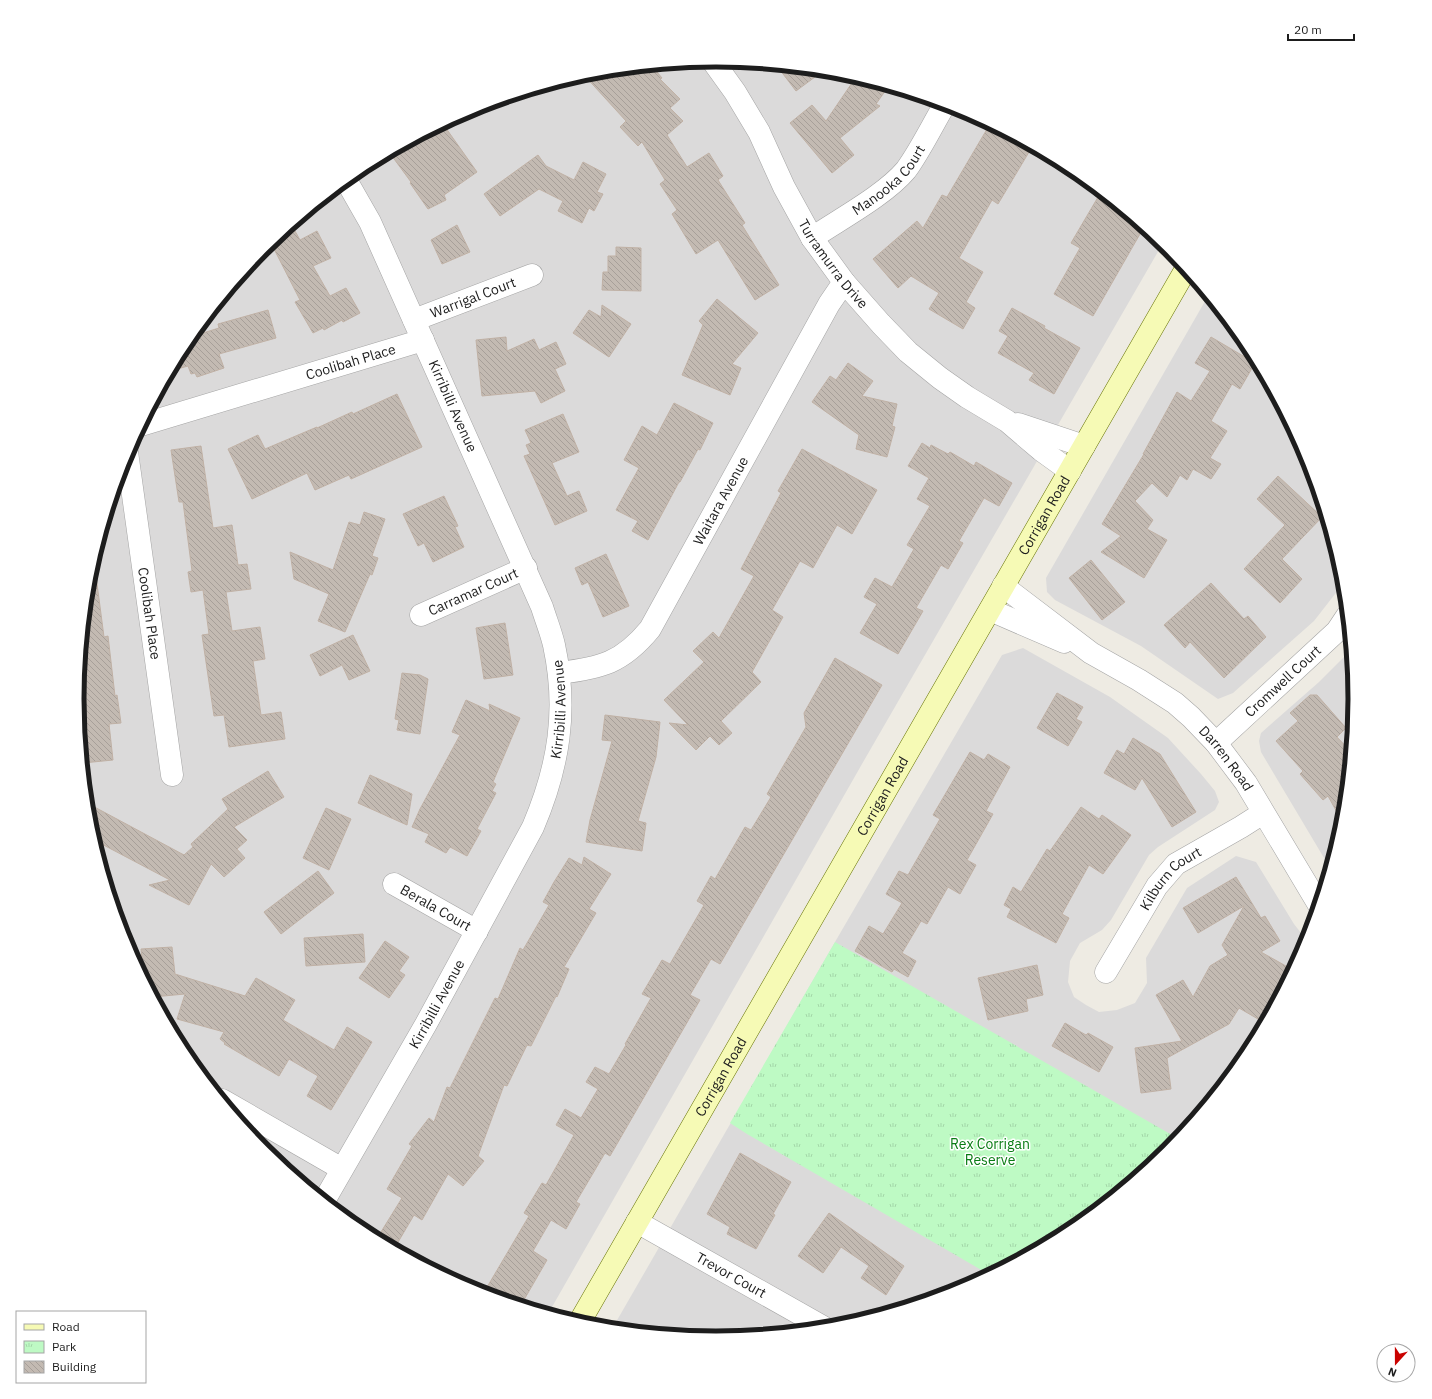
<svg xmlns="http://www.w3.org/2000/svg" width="1432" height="1399" font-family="'IBM Plex Sans',sans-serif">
  <defs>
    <pattern id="park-tufts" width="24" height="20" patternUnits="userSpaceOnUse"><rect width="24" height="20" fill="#befac4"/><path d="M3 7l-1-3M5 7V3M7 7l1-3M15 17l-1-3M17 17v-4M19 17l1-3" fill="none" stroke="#a3d6a8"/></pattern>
    <pattern id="building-back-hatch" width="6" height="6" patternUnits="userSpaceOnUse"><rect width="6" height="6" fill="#c3bab2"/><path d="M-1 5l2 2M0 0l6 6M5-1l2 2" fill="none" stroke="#a79f99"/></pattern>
  </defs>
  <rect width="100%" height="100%" fill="#eeebe3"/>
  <!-- residential -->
  <g fill="#dbdada">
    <path d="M 716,60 L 841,72 L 961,109 L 1071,168 L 1163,243 L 866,757 L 548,1314 L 471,1290 L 361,1231 L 264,1152 L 184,1055 L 125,944 L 89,824 L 77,699 L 89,575 L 125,455 L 184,344 L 264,247 L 361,168 L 471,109 L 591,72 Z"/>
    <path d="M 1208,296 L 1248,344 L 1307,455 L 1344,579 L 1342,585 L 1314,621 L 1233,693 L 1218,699 L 1141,646 L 1055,600 L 1047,592 L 1046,578 Z"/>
    <path d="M 1023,648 L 1110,697 L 1168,738 L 1201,774 L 1215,791 L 1219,802 L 1215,810 L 1158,847 L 1149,855 L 1111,920 L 1102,930 L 1080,943 L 1070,961 L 1068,982 L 1074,997 L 1086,1005 L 1099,1012 L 1117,1010 L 1135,1003 L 1147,983 L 1146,958 L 1187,888 L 1236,856 L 1256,862 L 1294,924 L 1308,942 L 1248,1055 L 1168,1152 L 1071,1231 L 961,1290 L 841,1327 L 716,1339 L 612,1329 L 835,942 L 1002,655 Z"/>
    <path d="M 1351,650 L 1355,700 L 1343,824 L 1330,868 L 1261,752 L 1259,741 L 1261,733 L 1319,682 Z"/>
  </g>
  <!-- park -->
  <path fill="url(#park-tufts)" d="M 835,942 L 1179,1139 L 1168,1152 L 1071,1231 L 990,1275 L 747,1134 L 730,1123 Z"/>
  <!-- building -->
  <g fill="url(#building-back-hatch)" stroke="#c0b1a5">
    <path d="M 652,66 L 662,78 L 660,79 L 680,99 L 670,108 L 683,121 L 667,135 L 687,167 L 709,153 L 723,176 L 718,180 L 745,223 L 742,225 L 779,285 L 755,300 L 718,240 L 696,254 L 672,214 L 677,210 L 660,184 L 665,180 L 642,142 L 638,146 L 620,127 L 626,121 L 584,75 L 591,72 Z"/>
    <path d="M 777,66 L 801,68 L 823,71 L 796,91 Z"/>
    <path d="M 856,77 L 888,87 L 876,104 L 880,106 L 840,138 L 854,155 L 832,173 L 790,123 L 812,105 L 826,121 Z"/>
    <path d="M 443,124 L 477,172 L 444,195 L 446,200 L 428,209 L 410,183 L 411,182 L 389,152 Z"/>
    <path d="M 990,124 L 1032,147 L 998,204 L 992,200 L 959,258 L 983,272 L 966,302 L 975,308 L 963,329 L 929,309 L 939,293 L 911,276 L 898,288 L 873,259 L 917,221 L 923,228 L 942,195 L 947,197 Z"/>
    <path d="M 538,155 L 546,166 L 574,180 L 583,162 L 606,174 L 597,192 L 603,194 L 594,211 L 589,208 L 582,223 L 558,211 L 563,201 L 539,189 L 500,216 L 484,194 Z"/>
    <path d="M 1101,192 L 1144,227 L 1093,316 L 1054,294 L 1080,248 L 1071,243 Z"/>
    <path d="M 457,225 L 470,252 L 442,264 L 431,240 Z"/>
    <path d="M 295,231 L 300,240 L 317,231 L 331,258 L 313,266 L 330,296 L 346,288 L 360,313 L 343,322 L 342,320 L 324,330 L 323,328 L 313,333 L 295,302 L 300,300 L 271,243 Z"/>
    <path d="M 616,247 L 641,248 L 641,291 L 602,290 L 603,272 L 608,272 L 608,256 L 616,256 Z"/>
    <path d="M 717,299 L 758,333 L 732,364 L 741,368 L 730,395 L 682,375 L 703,325 L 699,321 Z"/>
    <path d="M 602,305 L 631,324 L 609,357 L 573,333 L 589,310 L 601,317 Z"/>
    <path d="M 1012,308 L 1045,326 L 1044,328 L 1080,348 L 1054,394 L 1029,380 L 1034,373 L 998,353 L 1008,336 L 999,331 Z"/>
    <path d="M 268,310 L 276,338 L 219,354 L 224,368 L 197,377 L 195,373 L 191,374 L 188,366 L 170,371 L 184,344 L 190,337 L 219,328 L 218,324 Z"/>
    <path d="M 506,337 L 507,351 L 534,339 L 539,350 L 556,342 L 566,364 L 555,369 L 565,391 L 541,403 L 535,391 L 482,396 L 476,340 Z"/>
    <path d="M 1211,337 L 1255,363 L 1240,389 L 1232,384 L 1211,421 L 1227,431 L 1210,458 L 1221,464 L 1211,479 L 1193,469 L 1187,480 L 1180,475 L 1167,497 L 1152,483 L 1135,501 L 1153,520 L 1147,529 L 1167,540 L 1144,578 L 1101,552 L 1121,536 L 1102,524 L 1144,454 L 1143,454 L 1177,392 L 1191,401 L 1210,371 L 1195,363 Z"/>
    <path d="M 848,363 L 873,381 L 862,396 L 897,404 L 892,426 L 895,427 L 887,457 L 856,449 L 859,435 L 812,402 L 830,376 L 836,380 Z"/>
    <path d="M 397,394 L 422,447 L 351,479 L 349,475 L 315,490 L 307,473 L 252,499 L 228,449 L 258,435 L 265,449 L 317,427 L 317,428 L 352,412 L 353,414 Z"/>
    <path d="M 674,403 L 713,423 L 700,450 L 698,449 L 680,482 L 679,482 L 648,540 L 632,531 L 638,521 L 616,510 L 639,468 L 624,460 L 642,426 L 657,435 Z"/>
    <path d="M 563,414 L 579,452 L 552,463 L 567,496 L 579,491 L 587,511 L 555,525 L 524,456 L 530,454 L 526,445 L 531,443 L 525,430 Z"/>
    <path d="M 922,443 L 930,448 L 931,445 L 948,454 L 950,452 L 974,466 L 976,462 L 1012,483 L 999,506 L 984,498 L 959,541 L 963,543 L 948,569 L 941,565 L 916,608 L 923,611 L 898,654 L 860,633 L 877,604 L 864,597 L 875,578 L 892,587 L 914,549 L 907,545 L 930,506 L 917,499 L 929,478 L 908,466 Z"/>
    <path d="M 201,446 L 213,528 L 232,525 L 238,565 L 247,564 L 251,589 L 226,592 L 232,631 L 260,627 L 265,659 L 253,661 L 261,715 L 281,712 L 285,739 L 229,747 L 224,715 L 214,716 L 202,635 L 209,634 L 203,590 L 191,592 L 188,572 L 192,571 L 183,502 L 179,502 L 171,450 Z"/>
    <path d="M 802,449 L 877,490 L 852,534 L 837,525 L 813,568 L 800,561 L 772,610 L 783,617 L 752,672 L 761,682 L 721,721 L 732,733 L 719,745 L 710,736 L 696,750 L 669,723 L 688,725 L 664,700 L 704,662 L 693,651 L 713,632 L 719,638 L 754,576 L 741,569 L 781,493 L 778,491 Z"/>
    <path d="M 1278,476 L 1322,517 L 1282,559 L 1302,579 L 1280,603 L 1244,569 L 1285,525 L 1257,499 Z"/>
    <path d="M 444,496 L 458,526 L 455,527 L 464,547 L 433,562 L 424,543 L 418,546 L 403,514 Z"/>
    <path d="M 364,512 L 385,519 L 372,556 L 378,558 L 372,575 L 370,574 L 345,632 L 318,621 L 329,594 L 294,579 L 290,552 L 333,570 L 349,522 L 360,525 Z"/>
    <path d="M 606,554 L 629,606 L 603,617 L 588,582 L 582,585 L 575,568 Z"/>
    <path d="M 1091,560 L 1125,602 L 1102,620 L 1069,578 Z"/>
    <path d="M 89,576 L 96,576 L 104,637 L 108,636 L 115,696 L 117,695 L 121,723 L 109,724 L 113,760 L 83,763 L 76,699 Z"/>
    <path d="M 1211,583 L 1244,619 L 1248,616 L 1266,637 L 1224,678 L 1190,642 L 1185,648 L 1164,625 Z"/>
    <path d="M 505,623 L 513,675 L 484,679 L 476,628 Z"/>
    <path d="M 353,635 L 370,671 L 349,680 L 342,665 L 320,676 L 310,655 Z"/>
    <path d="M 835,658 L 882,685 L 720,964 L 711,959 L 690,995 L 700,1000 L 610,1156 L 605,1153 L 576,1202 L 580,1204 L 566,1229 L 551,1220 L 533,1251 L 547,1260 L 521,1305 L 483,1294 L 529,1216 L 524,1213 L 542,1183 L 546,1185 L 574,1135 L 556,1125 L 565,1109 L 581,1118 L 598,1089 L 586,1082 L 595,1067 L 609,1074 L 626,1045 L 625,1044 L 651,998 L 642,994 L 662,960 L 670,964 L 704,905 L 697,901 L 711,876 L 715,879 L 745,827 L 751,830 L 771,797 L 767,794 L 806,727 L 804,713 Z"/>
    <path d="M 402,673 L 420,675 L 428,679 L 420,734 L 397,730 L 399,720 L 395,719 Z"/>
    <path d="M 1057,693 L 1083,707 L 1076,719 L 1082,722 L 1068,746 L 1037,728 Z"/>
    <path d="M 1310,695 L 1317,695 L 1346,728 L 1337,737 L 1350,751 L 1343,823 L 1328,796 L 1323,800 L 1300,774 L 1303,771 L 1276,741 L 1298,721 L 1290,713 Z"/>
    <path d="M 466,700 L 490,711 L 489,704 L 520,718 L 493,782 L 496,784 L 492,791 L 496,793 L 477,829 L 481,831 L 467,856 L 450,847 L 446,853 L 425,842 L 429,834 L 412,827 L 420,809 L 460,735 L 452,732 Z"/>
    <path d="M 605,715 L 660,722 L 656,757 L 638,821 L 646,823 L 642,851 L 586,842 L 590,820 L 612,741 L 602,740 Z"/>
    <path d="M 1133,738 L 1160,754 L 1196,812 L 1172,827 L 1142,778 L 1135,790 L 1104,773 L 1117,750 L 1124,754 Z"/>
    <path d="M 970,752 L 984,760 L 988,754 L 1010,767 L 986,811 L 993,814 L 967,860 L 976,865 L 960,894 L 948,887 L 927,924 L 921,921 L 902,953 L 916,961 L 908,977 L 894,969 L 892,972 L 855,951 L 869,926 L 883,934 L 902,903 L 886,894 L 899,871 L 908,875 L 940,819 L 933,815 Z"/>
    <path d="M 268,771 L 284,797 L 234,827 L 247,840 L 237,849 L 245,858 L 224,877 L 211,864 L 189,905 L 149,885 L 170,880 L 94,840 L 89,824 L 87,803 L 184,855 L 193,847 L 191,844 L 228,809 L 222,799 Z"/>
    <path d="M 370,775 L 412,794 L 407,825 L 358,803 Z"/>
    <path d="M 1081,807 L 1099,819 L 1102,815 L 1131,835 L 1103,874 L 1089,865 L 1062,914 L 1069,918 L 1056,943 L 1007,917 L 1011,909 L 1004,905 L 1013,887 L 1021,892 L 1047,849 L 1050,851 Z"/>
    <path d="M 326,808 L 351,819 L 329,870 L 303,858 Z"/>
    <path d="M 584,857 L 611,874 L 589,909 L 596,913 L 564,967 L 569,969 L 557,997 L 556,996 L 531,1046 L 527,1045 L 507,1086 L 504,1085 L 478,1156 L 484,1161 L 463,1186 L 448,1174 L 422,1220 L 414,1215 L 394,1249 L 376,1240 L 402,1198 L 387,1189 L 412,1146 L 409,1144 L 429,1118 L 434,1122 L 447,1087 L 450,1088 L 495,998 L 498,999 L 520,948 L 523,950 L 549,905 L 543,902 L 554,882 L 569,858 L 582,865 Z"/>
    <path d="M 318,871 L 334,893 L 281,934 L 264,912 Z"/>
    <path d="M 1236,877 L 1261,918 L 1265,916 L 1280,941 L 1261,952 L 1293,970 L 1265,1023 L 1239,1008 L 1229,1024 L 1167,1058 L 1171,1089 L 1141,1093 L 1135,1048 L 1182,1041 L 1156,995 L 1183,980 L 1193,997 L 1210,966 L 1228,955 L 1222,945 L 1244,906 L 1198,933 L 1183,908 Z"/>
    <path d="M 363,934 L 365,962 L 306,966 L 304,938 Z"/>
    <path d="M 385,941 L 409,957 L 399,971 L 405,975 L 389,998 L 359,978 Z"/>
    <path d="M 172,947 L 175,974 L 245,996 L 256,978 L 295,1000 L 283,1020 L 334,1050 L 347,1027 L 372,1042 L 331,1110 L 307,1096 L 318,1076 L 289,1059 L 279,1076 L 224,1044 L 225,1043 L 220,1039 L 224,1032 L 177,1019 L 185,994 L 153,997 L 144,979 L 141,949 Z"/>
    <path d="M 1037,965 L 1043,995 L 1026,999 L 1028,1011 L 988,1020 L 978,978 Z"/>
    <path d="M 1065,1023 L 1086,1035 L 1088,1033 L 1113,1047 L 1099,1072 L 1052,1046 Z"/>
    <path d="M 740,1153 L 791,1182 L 773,1214 L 775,1215 L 756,1249 L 727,1234 L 730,1227 L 707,1214 Z"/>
    <path d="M 829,1213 L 904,1266 L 886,1295 L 861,1278 L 869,1266 L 841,1247 L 823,1273 L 798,1256 Z"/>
  </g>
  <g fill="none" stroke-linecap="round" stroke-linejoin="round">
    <defs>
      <g id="minor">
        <path id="s1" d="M 712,60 L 735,92 L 759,132 L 784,187 L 812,238 L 844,282 L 881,324 L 908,352 L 940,378 L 967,397 L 1007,421 L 1041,450 L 1070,471"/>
        <path id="s2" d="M 812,238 C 840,219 885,195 906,170 C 920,151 933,124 945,104"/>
        <path id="s3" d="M 414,320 L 532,275"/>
        <path d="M 1018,424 L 1084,446"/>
        <path id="s4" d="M 141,425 L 423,340"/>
        <path id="s5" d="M 127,452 L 172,775"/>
        <path id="s6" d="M 1003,586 L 1091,653 L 1139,680 L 1175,703 L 1191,717 L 1216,743 L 1246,783 L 1319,905"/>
        <path d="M 990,610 L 1064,642"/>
        <path id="s7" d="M 421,615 L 526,568"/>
        <path id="s8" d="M 559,673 C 601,668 622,663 650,629 L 829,304 L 844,282"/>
        <path id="s9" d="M 1216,743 L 1337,631 L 1347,616"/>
        <path id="s10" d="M 394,884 L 477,931"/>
        <path id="s11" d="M 1106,972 L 1157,886 L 1176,864 L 1241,827 L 1263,813"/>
        <path d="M 222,1100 L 342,1169"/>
        <path id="s12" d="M 324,1201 L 426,1024 L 533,827 C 559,766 568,710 554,645 C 551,632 546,620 542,607 L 370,222 L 346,180"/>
        <path id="s13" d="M 637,1222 L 825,1328"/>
      </g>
      <g id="secondary">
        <path id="s14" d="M 579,1323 L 1186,269"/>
      </g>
    </defs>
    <!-- minor casing -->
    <use href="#minor" stroke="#a4a4a4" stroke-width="23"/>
    <!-- secondary casing -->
    <use href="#secondary" stroke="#677404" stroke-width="23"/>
    <!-- minor -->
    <use href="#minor" stroke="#fff" stroke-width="22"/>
    <!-- secondary -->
    <use href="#secondary" stroke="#f6fab5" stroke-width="22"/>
  </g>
  <g text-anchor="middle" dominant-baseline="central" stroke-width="3" stroke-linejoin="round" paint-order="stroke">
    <!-- street labels -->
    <g font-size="14" fill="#1d1d1d" stroke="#fff">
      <text stroke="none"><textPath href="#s2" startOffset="97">Manooka Court</textPath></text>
      <text stroke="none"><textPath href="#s1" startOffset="238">Turramurra Drive</textPath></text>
      <text stroke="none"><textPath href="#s3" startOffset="63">Warrigal Court</textPath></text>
      <text stroke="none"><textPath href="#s4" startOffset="219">Coolibah Place</textPath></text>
      <text transform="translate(453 406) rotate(66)">Kirribilli Avenue</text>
      <text stroke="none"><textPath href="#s8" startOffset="251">Waitara Avenue</textPath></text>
      <text stroke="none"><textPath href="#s14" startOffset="932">Corrigan Road</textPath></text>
      <text stroke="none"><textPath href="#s7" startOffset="57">Carramar Court</textPath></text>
      <text stroke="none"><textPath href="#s5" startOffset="163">Coolibah Place</textPath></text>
      <text stroke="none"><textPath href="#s9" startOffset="91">Cromwell Court</textPath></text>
      <text stroke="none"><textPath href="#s12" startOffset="550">Kirribilli Avenue</textPath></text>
      <text stroke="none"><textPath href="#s6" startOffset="284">Darren Road</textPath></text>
      <text stroke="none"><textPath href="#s14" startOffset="608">Corrigan Road</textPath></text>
      <text stroke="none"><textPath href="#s11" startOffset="115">Kilburn Court</textPath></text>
      <text stroke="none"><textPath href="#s10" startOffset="48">Berala Court</textPath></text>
      <text stroke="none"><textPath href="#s12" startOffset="227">Kirribilli Avenue</textPath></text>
      <text stroke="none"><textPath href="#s14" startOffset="284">Corrigan Road</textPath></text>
      <text stroke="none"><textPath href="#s13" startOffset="108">Trevor Court</textPath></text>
    </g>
    <!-- park labels -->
    <g font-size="14" fill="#0a7c15" stroke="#fff">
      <text x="990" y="1144">Rex Corrigan<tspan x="990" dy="16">Reserve</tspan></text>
    </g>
  </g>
  <!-- crop -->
  <path d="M0 0H1432V1399H0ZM84 699a632 632 0 1 1 1264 0a632 632 0 1 1-1264 0Z" fill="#fff" fill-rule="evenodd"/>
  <path fill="none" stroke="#1d1d1d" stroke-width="5" d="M84 699a632 632 0 1 1 1264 0a632 632 0 1 1-1264 0Z"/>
  <!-- legend -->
  <rect x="16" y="1311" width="130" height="72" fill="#ffffff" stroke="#a5a5a5"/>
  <rect x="24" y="1324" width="20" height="6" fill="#f6fab5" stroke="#a5a5a5"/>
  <text x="52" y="1331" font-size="12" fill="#1d1d1d">Road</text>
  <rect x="24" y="1341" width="20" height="12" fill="url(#park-tufts)" stroke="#a5a5a5"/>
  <text x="52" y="1351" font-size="12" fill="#1d1d1d">Park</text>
  <rect x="24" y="1361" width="20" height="12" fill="url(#building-back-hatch)" stroke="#a5a5a5"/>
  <text x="52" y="1371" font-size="12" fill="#1d1d1d">Building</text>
  <!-- north arrow -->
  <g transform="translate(1396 1363) rotate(201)"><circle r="19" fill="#ffffff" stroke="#a5a5a5"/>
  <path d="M0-3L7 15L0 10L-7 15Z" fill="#ca0200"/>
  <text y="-6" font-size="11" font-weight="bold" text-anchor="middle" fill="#1d1d1d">N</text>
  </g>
  <!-- scale -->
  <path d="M1288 34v6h66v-6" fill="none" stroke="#1d1d1d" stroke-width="2"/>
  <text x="1294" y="34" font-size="12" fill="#1d1d1d" stroke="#ffffff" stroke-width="3" paint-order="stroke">20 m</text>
</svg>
